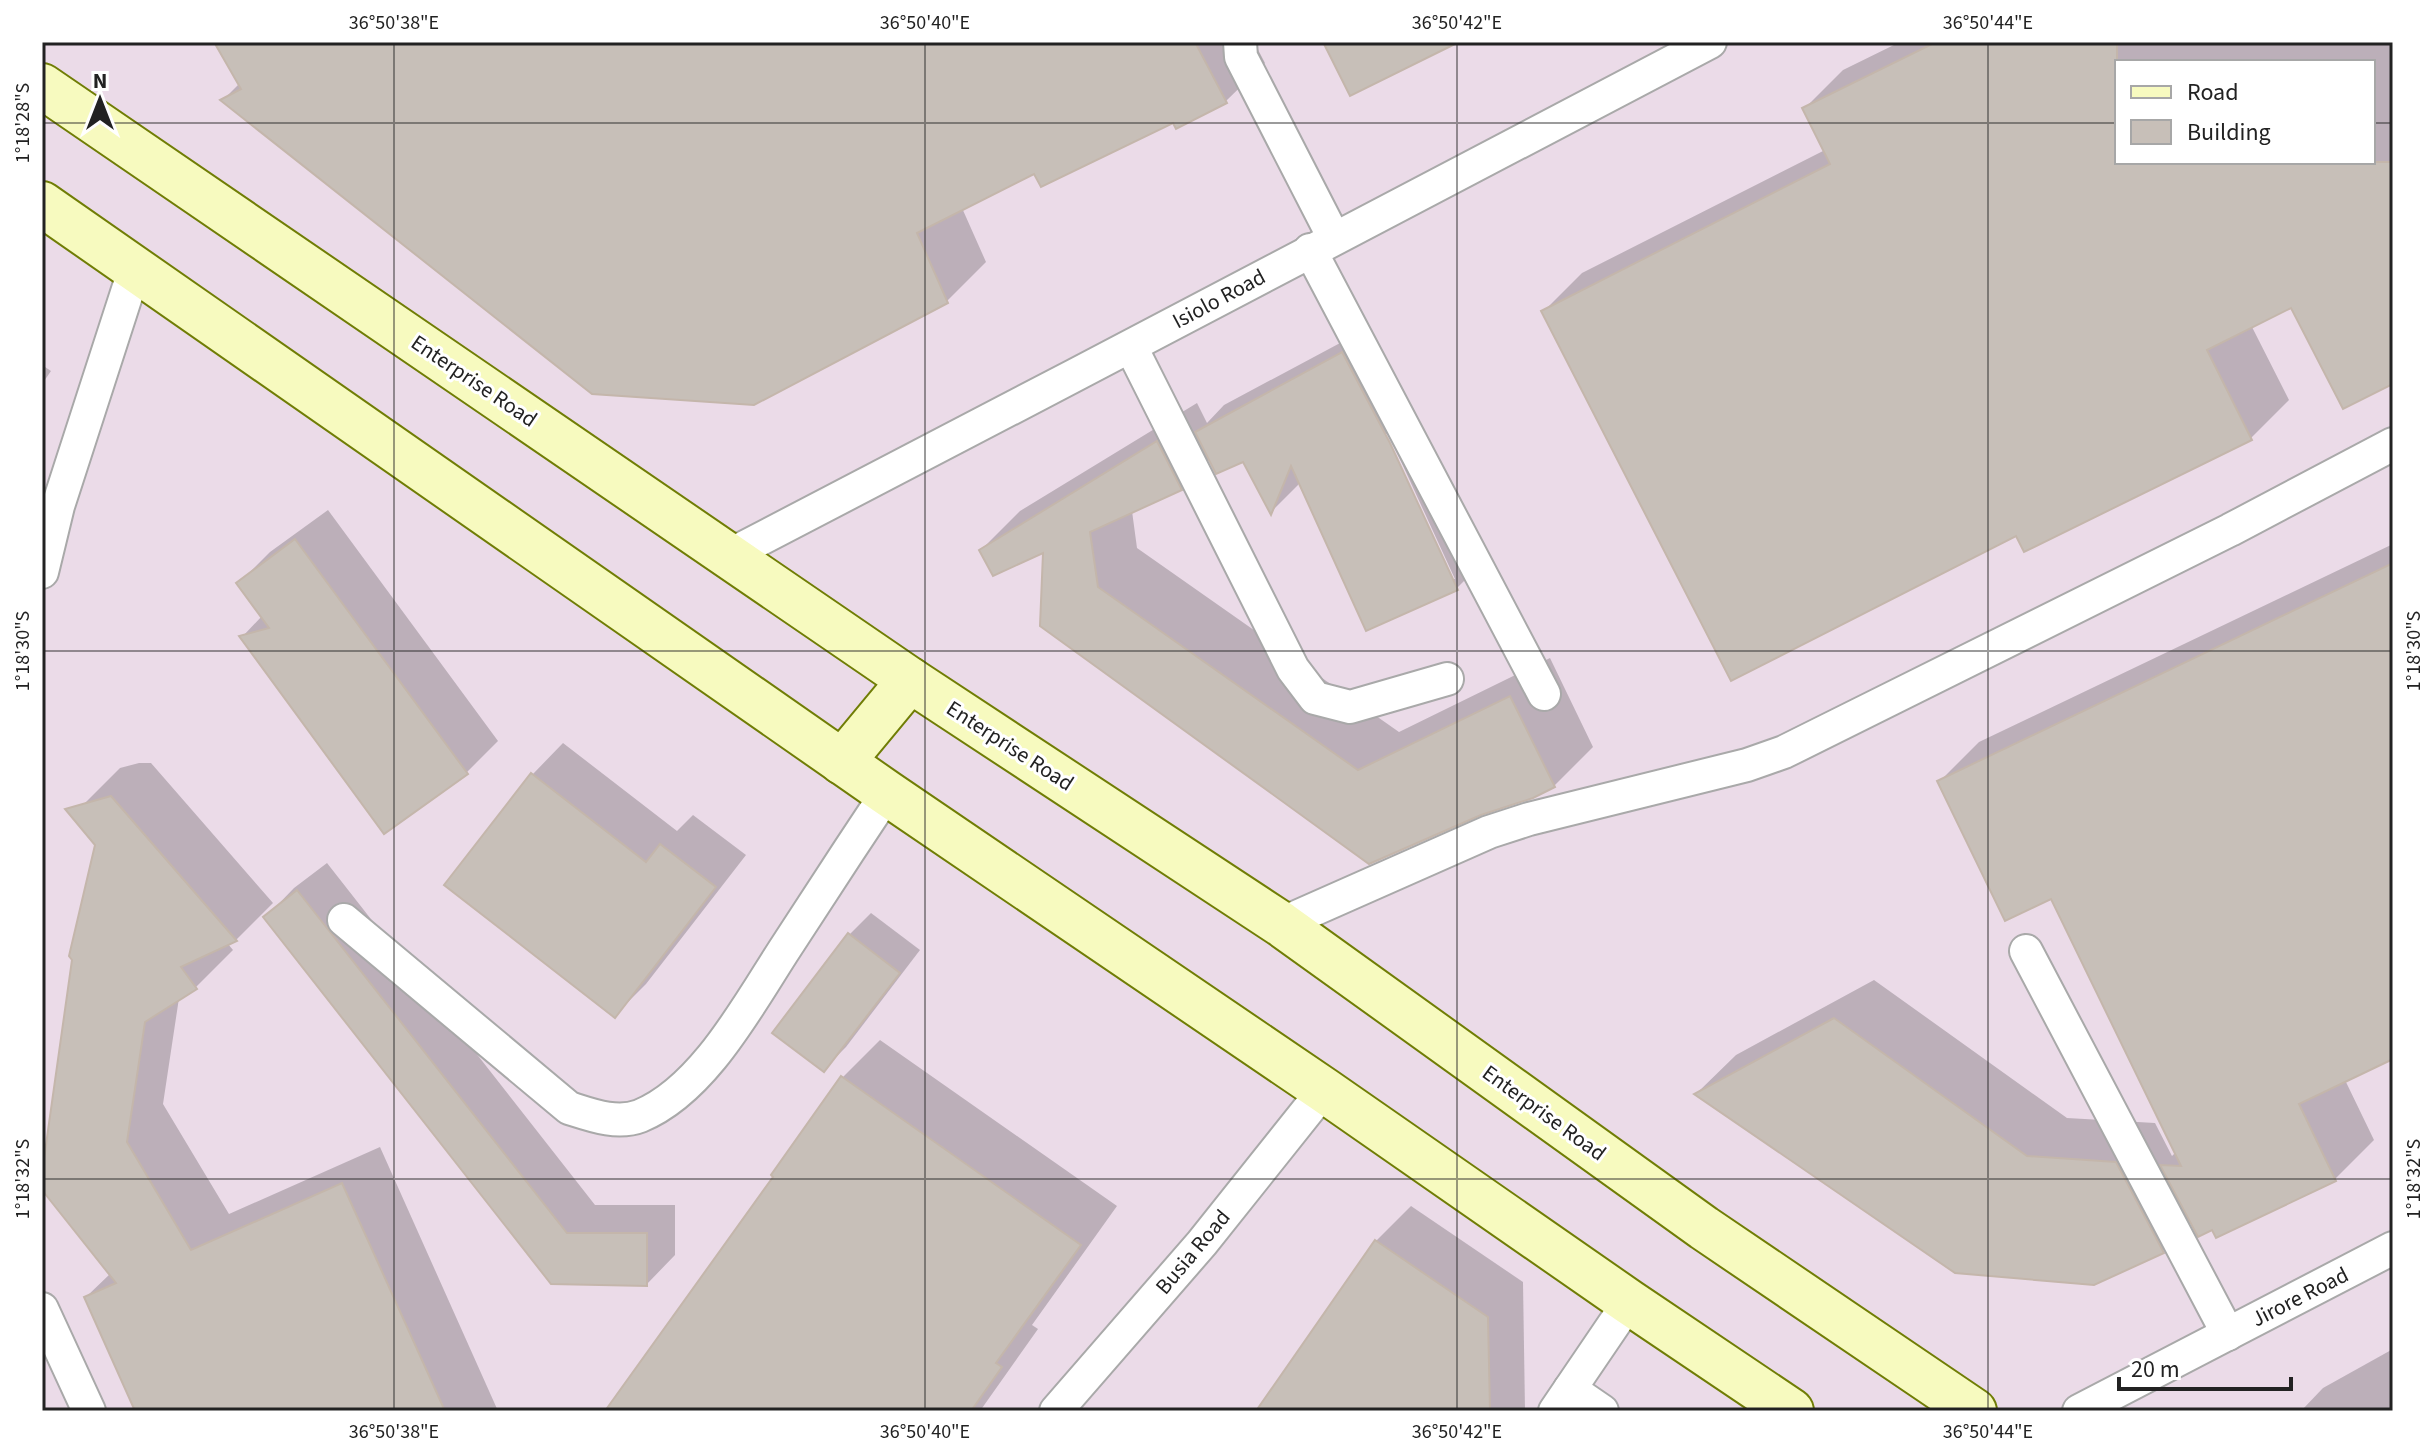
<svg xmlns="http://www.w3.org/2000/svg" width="2435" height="1453" font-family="'Source Sans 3',sans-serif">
  <rect width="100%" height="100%" fill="#f2efe9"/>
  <!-- industrial -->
  <path fill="#ebdbe8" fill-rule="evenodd" d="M 42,42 L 2393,42 L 2393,1411 L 42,1411 ZM 2117,62 L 2373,62 L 2373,162 L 2117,162 Z"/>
  <!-- shadow -->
  <g fill="#0003" fill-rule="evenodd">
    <path d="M 225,42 L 1254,42 L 1265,63 L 1226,101 L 1035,171 L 962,208 L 986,262 L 947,301 L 223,100 L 240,83 Z"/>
    <path d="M 1900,42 L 2393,42 L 2393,382 L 2292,306 L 2252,327 L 2289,400 L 2251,438 L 2017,533 L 1543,312 L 1582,273 L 1825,150 L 1805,108 L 1843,70 ZM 2117,62 L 2373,62 L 2373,162 L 2117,162 Z"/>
    <path d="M 1370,327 L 1417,416 L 1484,561 L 1457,588 L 1300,480 L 1298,485 L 1272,511 L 1244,459 L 1211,458 L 1181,488 L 1132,511 L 1137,548 L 1399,732 L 1550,658 L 1593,747 L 1554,786 L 1481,813 L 1369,862 L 1045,550 L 981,550 L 1020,511 L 1197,403 L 1207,423 L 1224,405 ZM 1388,433 L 1455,579 L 1451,579 L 1384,435 Z"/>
    <path d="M 42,365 L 51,371 L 42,384 Z"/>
    <path d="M 328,510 L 498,741 L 466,773 L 242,637 L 262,616 L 239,583 L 270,552 Z"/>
    <path d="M 2393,544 L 2393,1057 L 2345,1080 L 2374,1140 L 2335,1179 L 2213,1228 L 2192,1221 L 2162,1251 L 1697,1093 L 1736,1055 L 1874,980 L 2067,1118 L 2155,1123 L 2172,1156 L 2176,1152 L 2052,896 L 1940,781 L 1979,742 Z"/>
    <path d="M 563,743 L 677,831 L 693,815 L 746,855 L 646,984 L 615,1015 L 532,775 Z"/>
    <path d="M 139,763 L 151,763 L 273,903 L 236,940 L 228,944 L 233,950 L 196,987 L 179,998 L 163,1104 L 229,1214 L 380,1147 L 498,1411 L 137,1411 L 86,1297 L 111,1273 L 98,845 L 83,805 L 120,768 Z"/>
    <path d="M 327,863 L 595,1205 L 675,1205 L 675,1255 L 647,1284 L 552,1282 L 266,917 L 294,888 Z"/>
    <path d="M 871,913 L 920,950 L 846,1047 L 824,1069 L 775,1032 L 850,934 Z"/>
    <path d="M 880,1040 L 1117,1206 L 1032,1325 L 1038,1329 L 980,1411 L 607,1411 L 776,1176 L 842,1078 Z"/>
    <path d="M 1411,1206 L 1523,1282 L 1525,1411 L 1258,1411 L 1376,1241 Z"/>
    <path d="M 2393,1349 L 2393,1411 L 2301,1411 L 2323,1388 Z"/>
  </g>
  <!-- building -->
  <g fill="#c7bfb8" stroke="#c4b6ab" stroke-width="2">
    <path d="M 214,42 L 1195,42 L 1227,103 L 1176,129 L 1173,123 L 1041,187 L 1034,174 L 917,233 L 948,303 L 754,405 L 592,394 L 220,100 L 241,89 Z"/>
    <path d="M 1323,42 L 1459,42 L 1350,96 Z"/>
    <path d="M 1936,42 L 2117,42 L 2117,162 L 2393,162 L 2393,384 L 2343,409 L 2291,308 L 2207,350 L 2252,440 L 2024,552 L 2016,536 L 1731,681 L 1541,311 L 1830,164 L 1802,108 Z"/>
    <path d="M 1342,352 L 1390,443 L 1458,590 L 1366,631 L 1291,466 L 1271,515 L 1243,462 L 1216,474 L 1195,432 Z"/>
    <path d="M 1157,441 L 1182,490 L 1090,532 L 1098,587 L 1358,770 L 1510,696 L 1555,787 L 1533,798 L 1481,815 L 1369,864 L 1040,626 L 1043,553 L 993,576 L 979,550 Z"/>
    <path d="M 295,539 L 468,774 L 384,834 L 239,636 L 269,628 L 236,583 Z"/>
    <path d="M 2393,563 L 2393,1059 L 2299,1104 L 2336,1181 L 2216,1238 L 2212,1230 L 2198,1237 L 2160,1165 L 2181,1166 L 2051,899 L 2005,921 L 1937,781 Z"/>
    <path d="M 531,773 L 646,862 L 660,844 L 716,887 L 615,1018 L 444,885 Z"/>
    <path d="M 111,796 L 237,941 L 181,967 L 197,989 L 145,1022 L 127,1142 L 191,1250 L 342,1183 L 445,1411 L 135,1411 L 84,1297 L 116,1283 L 42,1190 L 42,1173 L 72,960 L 69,956 L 95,845 L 65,809 Z"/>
    <path d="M 297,890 L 567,1233 L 647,1233 L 647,1286 L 551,1284 L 263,917 Z"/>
    <path d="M 848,933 L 900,973 L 824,1072 L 772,1033 Z"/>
    <path d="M 1834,1018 L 2027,1156 L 2116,1162 L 2164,1253 L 2094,1285 L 1955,1273 L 1694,1094 Z"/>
    <path d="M 841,1076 L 1081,1245 L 996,1363 L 1002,1367 L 971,1411 L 605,1411 L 773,1177 L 771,1175 Z"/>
    <path d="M 1375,1240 L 1488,1317 L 1490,1411 L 1256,1411 Z"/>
  </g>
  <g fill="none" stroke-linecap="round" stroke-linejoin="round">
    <defs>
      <g id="service">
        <path d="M 1240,42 L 1241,57 L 1334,238"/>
        <path d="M 1310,250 L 1544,694"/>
        <path d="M 1131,347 L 1293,669 L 1315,698 L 1350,707 L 1447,679"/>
        <path d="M 728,556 C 1056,386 1383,213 1710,42"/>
        <path d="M 42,572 L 58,506 L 135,268"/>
        <path d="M 344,920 L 569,1108 C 591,1115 617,1125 640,1116 C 704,1090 750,1002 786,947 C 819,896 853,844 887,793"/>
        <path d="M 1281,924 L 1489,832 L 1529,819 L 1747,765 L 1784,752 L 2230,530 L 2393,444"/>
        <path d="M 2026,951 L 2228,1334"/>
        <path d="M 42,1309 L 89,1411"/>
        <path d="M 1570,1389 L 1602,1411"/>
        <path d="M 1056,1411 L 1202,1243 L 1324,1090"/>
        <path d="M 1555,1411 L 1629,1302"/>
        <path d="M 2079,1411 L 2393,1248"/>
      </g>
      <g id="secondary">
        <path d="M 42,86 L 910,680 L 1281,924 L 1704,1228 L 1974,1411"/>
        <path d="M 42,204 L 887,793 L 1324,1090 L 1629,1302 L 1791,1411"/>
        <path d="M 842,762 L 910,680"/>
      </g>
    </defs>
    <!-- service casing -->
    <use href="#service" stroke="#a9a9a9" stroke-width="36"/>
    <!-- secondary casing -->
    <use href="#secondary" stroke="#707d05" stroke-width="48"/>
    <!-- service -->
    <use href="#service" stroke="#fff" stroke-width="32"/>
    <!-- secondary -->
    <use href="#secondary" stroke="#f7fabf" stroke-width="44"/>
  </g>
  <!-- ticks -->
  <path fill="none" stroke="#222" stroke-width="2" stroke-opacity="0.45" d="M 394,42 L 394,1411M 925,42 L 925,1411M 1457,42 L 1457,1411M 1988,42 L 1988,1411M 42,123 L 2117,123M 2373,123 L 2393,123M 42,651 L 2393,651M 42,1179 L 2393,1179"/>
  <g text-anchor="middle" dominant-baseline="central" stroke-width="6" stroke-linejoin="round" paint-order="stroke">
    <!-- street labels -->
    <g font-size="22" fill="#222" stroke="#fff">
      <text transform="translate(1219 299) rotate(-28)">Isiolo Road</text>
      <text transform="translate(474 381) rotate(34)">Enterprise Road</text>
      <text transform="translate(1010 746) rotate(33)">Enterprise Road</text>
      <text transform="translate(1544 1113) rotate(36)">Enterprise Road</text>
      <text transform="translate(1193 1252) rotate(-50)">Busia Road</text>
      <text transform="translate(2300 1297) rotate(-27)">Jirore Road</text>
    </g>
  </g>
  <!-- border -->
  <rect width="2435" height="1453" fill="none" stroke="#ffffff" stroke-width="88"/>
  <!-- legend -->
  <rect x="2115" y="60" width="260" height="104" fill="#ffffff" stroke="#a7a7a7" stroke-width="2"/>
  <rect x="2131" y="86" width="40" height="12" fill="#f7fabf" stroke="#a7a7a7" stroke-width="2"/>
  <text x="2187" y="100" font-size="24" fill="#222222">Road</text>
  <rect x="2131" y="120" width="40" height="24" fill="#c7bfb8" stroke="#a7a7a7" stroke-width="2"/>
  <text x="2187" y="140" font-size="24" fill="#222222">Building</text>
  <!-- north arrow -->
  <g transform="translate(100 100)" stroke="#ffffff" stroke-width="6" paint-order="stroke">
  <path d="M0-6L14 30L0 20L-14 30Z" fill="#222222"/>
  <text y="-12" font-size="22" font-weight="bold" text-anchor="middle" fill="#222222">N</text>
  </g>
  <!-- scale -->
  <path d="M2119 1377v12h172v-12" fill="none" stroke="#222222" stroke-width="4"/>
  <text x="2131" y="1377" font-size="24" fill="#222222" stroke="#ffffff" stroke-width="6" paint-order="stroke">20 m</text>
  <rect x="44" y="44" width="2347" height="1365" fill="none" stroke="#222" stroke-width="3"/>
  <g font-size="20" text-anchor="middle" fill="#222">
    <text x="394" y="29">36°50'38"E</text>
    <text x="925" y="29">36°50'40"E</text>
    <text x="1457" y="29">36°50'42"E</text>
    <text x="1988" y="29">36°50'44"E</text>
    <text transform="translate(22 123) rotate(-90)" y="7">1°18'28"S</text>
    <text transform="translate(22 651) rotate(-90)" y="7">1°18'30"S</text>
    <text transform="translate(2413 651) rotate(-90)" y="7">1°18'30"S</text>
    <text transform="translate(22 1179) rotate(-90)" y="7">1°18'32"S</text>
    <text transform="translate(2413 1179) rotate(-90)" y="7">1°18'32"S</text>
    <text x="394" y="1438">36°50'38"E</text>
    <text x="925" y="1438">36°50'40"E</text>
    <text x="1457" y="1438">36°50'42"E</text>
    <text x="1988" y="1438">36°50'44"E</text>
  </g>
</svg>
